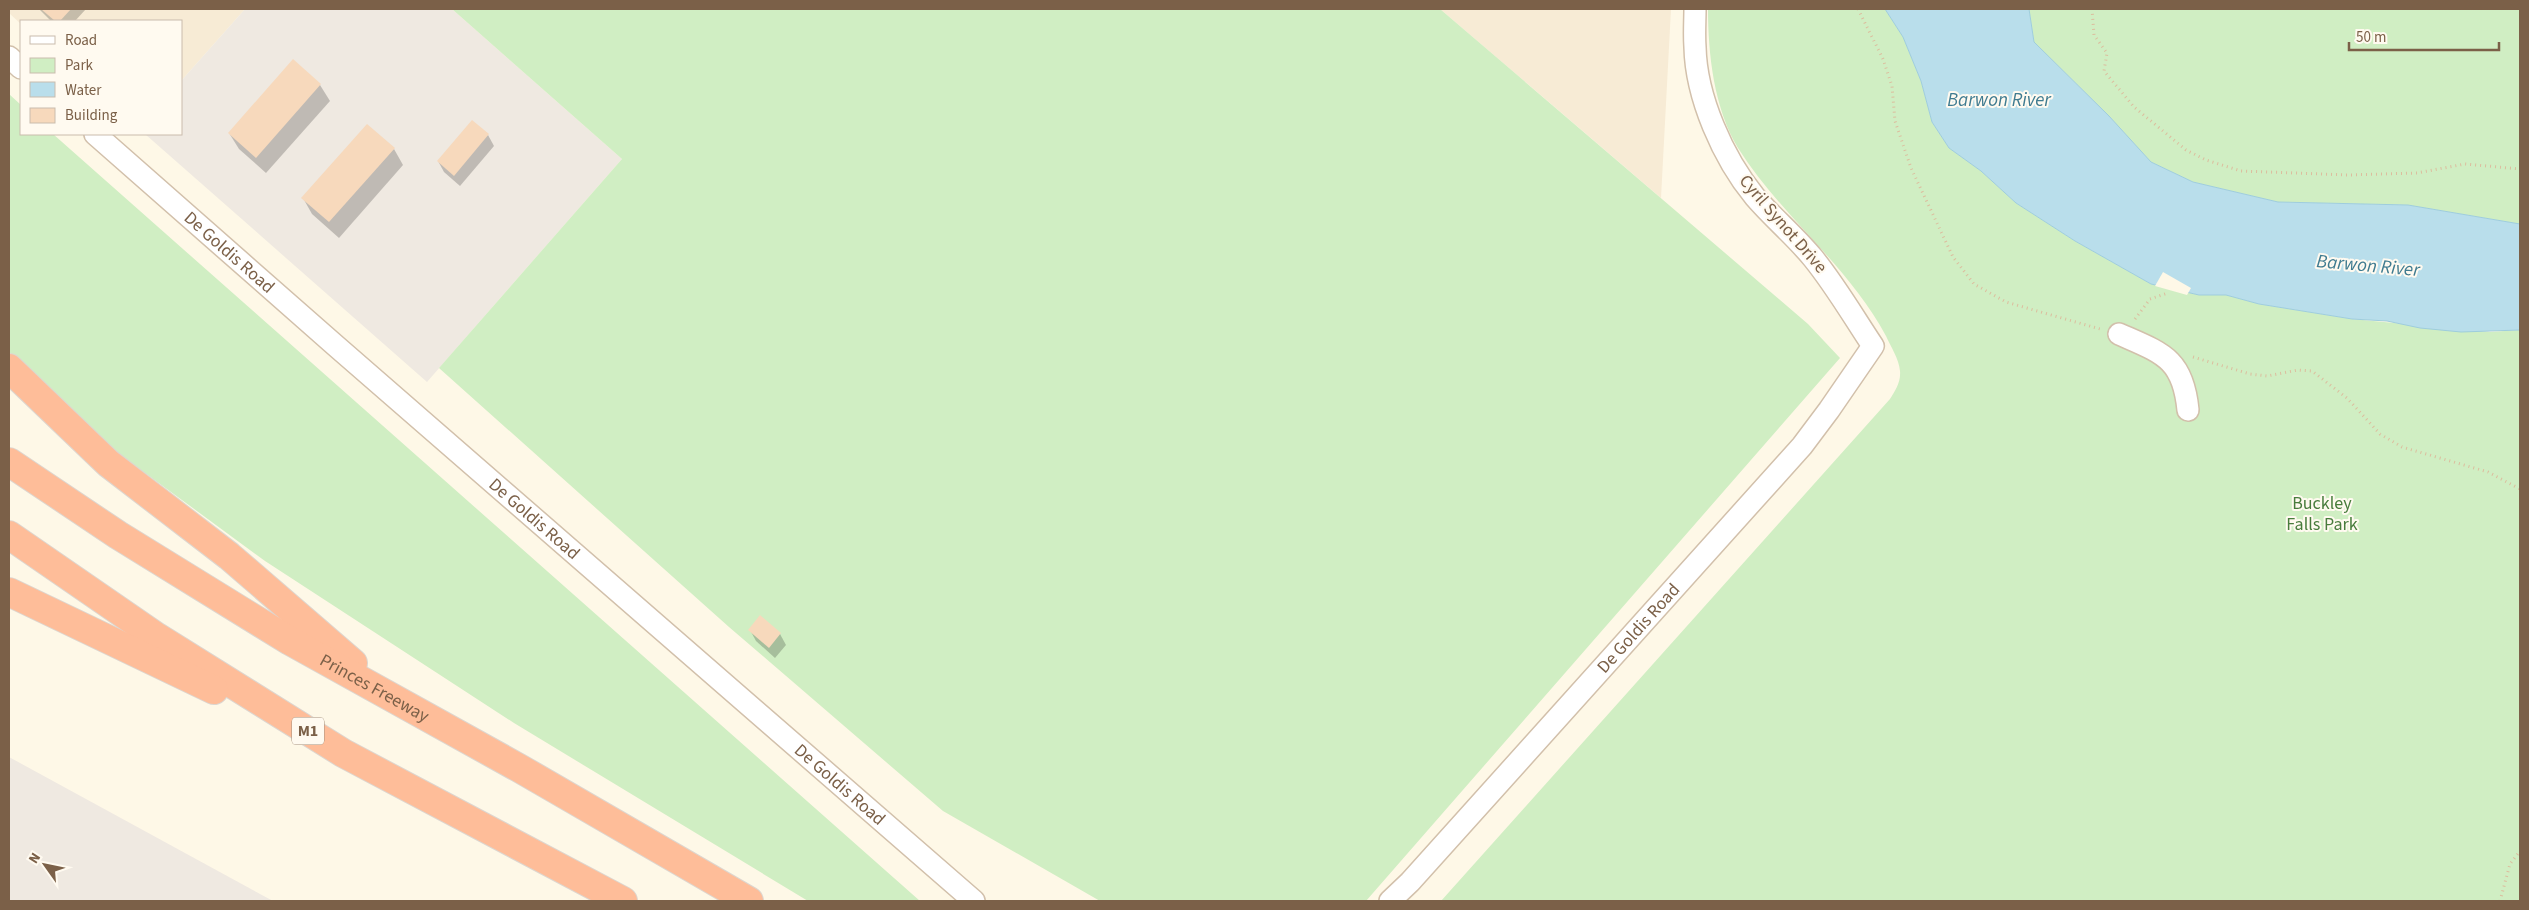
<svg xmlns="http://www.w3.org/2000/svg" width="2529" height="910" font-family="'Source Sans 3',sans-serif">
  <rect width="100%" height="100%" fill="#fef8e7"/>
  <!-- residential -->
  <g fill="#f7ebd5">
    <path d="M 9,9 L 245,9 L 181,81 L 181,21 L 21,21 L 21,24 L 9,13 Z"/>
    <path d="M 1440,9 L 1671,9 L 1661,198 Z"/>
  </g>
  <!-- industrial -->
  <g fill="#efe9e1">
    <path d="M 245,9 L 452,9 L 622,159 L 427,382 L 145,134 L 181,134 L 181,81 Z"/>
    <path d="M 9,757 L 273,901 L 9,901 Z"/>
  </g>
  <!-- green -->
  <g fill="#d0eec3">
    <path d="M 452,9 L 1440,9 L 1808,324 L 1840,358 L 1366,901 L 1100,901 L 943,811 L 729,627 L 439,368 L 622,159 Z"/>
    <path d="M 1708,9 L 1885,9 L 1903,37 L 1921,81 L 1932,122 L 1949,148 L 1981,171 L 2016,203 L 2075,241 L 2151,284 L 2199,295 L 2226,295 L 2259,304 L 2352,319 L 2490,332 L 2520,330 L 2520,901 L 1441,901 L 1890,399 C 1895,391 1901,382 1900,371 C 1899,359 1891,347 1886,336 C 1848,265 1781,216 1738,148 C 1714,108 1708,54 1708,9 Z"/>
    <path d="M 2029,9 L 2520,9 L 2520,224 L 2408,205 L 2278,202 L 2193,182 L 2151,162 L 2109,116 L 2034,42 Z"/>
    <path d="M 9,94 L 21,105 L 21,134 L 53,134 L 920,901 L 808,901 L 514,723 L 265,561 L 92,434 L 9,352 Z"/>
  </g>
  <!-- water -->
  <path fill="#b9deeb" stroke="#9ecddd" d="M 1885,9 L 2029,9 L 2034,42 L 2109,116 L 2151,162 L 2193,182 L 2278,202 L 2408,205 L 2520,224 L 2520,330 L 2461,332 L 2420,328 L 2387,321 L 2352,319 L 2259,304 L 2226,295 L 2199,295 L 2151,284 L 2075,241 L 2016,203 L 1981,171 L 1949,148 L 1932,122 L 1921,81 L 1903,37 Z"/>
  <!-- pier -->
  <path fill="#fef8e7" d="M 2163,272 L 2191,288 L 2187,295 L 2155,286 Z"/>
  <!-- shadow -->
  <g fill="#0003">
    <path d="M 39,9 L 86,9 L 75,21 L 51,21 Z"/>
    <path d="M 293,61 L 320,85 L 330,101 L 266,173 L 239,149 L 229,133 Z"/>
    <path d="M 488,135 L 494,146 L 460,186 L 444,172 L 438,161 Z"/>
    <path d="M 394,149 L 403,165 L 339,238 L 312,214 L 303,198 Z"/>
    <path d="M 760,617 L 780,634 L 786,645 L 775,658 L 756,641 L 750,630 Z"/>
  </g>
  <!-- building -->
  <g fill="#f7d9bc">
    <path d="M 41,9 L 71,9 L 60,21 L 55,21 Z"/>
    <path d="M 293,59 L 321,84 L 256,158 L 228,133 Z"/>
    <path d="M 472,120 L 489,134 L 454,176 L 437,161 Z"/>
    <path d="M 367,124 L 395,148 L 329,222 L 301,198 Z"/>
    <path d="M 760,615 L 781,633 L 769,648 L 748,630 Z"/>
  </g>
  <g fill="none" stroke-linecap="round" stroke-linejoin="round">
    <defs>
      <g id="minor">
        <path d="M 9,57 L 21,68"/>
        <path id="s1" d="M 95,134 L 336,346 L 974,901"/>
        <path d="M 2119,334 C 2162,353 2183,358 2188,410"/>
        <path id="s2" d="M 1390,901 L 1410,882 L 1802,446 L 1829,410 L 1873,346 C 1853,316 1835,285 1813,258 C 1795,236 1773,218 1755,197 C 1723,158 1696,97 1695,47 C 1694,34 1695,21 1695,9"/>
      </g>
      <g id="highway">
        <path d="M 9,368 L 108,463 L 229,556 L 353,663"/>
        <path id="s3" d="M 9,462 L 118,535 L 290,641 L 519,768 L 749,901"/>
        <path d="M 9,535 L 157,637 L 343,753 L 623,901"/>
        <path d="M 9,592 L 214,690"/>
      </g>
    </defs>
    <!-- minor casing -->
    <use href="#minor" stroke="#d2c0ab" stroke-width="24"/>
    <!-- highway casing -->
    <use href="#highway" stroke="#ddd6cf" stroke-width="30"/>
    <!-- path -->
    <g stroke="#dcbd9e" stroke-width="3" stroke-dasharray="1 4" stroke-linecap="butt">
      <path d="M 1858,9 L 1883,59 L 1892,86 L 1895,121 L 1911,168 L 1953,257 L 1974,284 L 2006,302 L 2100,329"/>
      <path d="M 2092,9 L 2094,35 L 2107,53 L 2104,71 L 2134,107 L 2186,150 L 2206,160 L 2241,171 L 2348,175 L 2417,173 L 2465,164 L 2520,169"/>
      <path d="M 2135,319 L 2150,299 L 2168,293"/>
      <path d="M 2193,357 L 2250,374 L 2267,376 L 2298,370 L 2312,371 L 2347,398 L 2380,434 L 2402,447 L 2488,472 L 2520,489"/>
      <path d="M 2500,901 L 2510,864 L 2520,851"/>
    </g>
    <!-- minor -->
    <use href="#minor" stroke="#fff" stroke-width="21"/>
    <!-- highway -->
    <use href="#highway" stroke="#febd99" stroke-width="28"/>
  </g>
  <g text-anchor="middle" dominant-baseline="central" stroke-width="4" stroke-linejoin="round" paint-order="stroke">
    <!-- shield labels -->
    <rect fill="#fffaf0" stroke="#a38e7a" stroke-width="1" x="292" y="717.5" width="32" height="27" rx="4"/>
    <g font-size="16" font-weight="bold" fill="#7b6048">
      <text x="308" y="731">M1</text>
    </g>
    <!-- street labels -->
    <g font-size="18" fill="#7b6048" stroke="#fffaf0">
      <text transform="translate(1783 224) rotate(49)">Cyril Synot Drive</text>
      <text stroke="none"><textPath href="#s1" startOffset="179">De Goldis Road</textPath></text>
      <text stroke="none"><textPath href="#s1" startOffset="584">De Goldis Road</textPath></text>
      <text stroke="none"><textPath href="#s2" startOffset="369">De Goldis Road</textPath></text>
      <text stroke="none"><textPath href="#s3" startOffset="430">Princes Freeway</textPath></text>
      <text stroke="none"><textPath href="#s1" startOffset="989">De Goldis Road</textPath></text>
    </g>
    <!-- park labels -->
    <g font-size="18" fill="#487c3c" stroke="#fffaf0">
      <text x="2322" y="503">Buckley<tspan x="2322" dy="21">Falls Park</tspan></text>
    </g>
    <!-- water labels -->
    <g font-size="19" font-style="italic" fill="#3f7b90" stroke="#fffaf0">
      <text x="1999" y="100">Barwon River</text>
      <text transform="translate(2368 266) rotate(5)">Barwon River</text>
    </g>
  </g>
  <!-- border -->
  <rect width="2529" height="910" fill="none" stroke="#7b6048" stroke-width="20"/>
  <!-- legend -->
  <rect x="20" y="20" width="162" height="115" fill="#fffaf0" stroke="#cabcad"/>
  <rect x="30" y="36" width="25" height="8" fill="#ffffff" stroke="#cabcad"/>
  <text x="65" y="45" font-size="15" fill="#7b6048">Road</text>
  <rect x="30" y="58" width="25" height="15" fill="#d0eec3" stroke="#cabcad"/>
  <text x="65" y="70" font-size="15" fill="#7b6048">Park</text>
  <rect x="30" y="82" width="25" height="15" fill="#b9deeb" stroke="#cabcad"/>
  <text x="65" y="95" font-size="15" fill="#7b6048">Water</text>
  <rect x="30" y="108" width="25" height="15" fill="#f7d9bc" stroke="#cabcad"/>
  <text x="65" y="120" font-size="15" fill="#7b6048">Building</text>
  <!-- north arrow -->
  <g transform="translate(45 865) rotate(303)" stroke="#fffaf0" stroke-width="4" paint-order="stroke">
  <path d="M0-4L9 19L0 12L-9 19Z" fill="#7b6048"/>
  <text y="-8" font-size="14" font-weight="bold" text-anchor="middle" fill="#7b6048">N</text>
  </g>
  <!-- scale -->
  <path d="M2349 42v8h150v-8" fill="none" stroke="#7b6048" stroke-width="2.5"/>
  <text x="2356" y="42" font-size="15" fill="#7b6048" stroke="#fffaf0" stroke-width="4" paint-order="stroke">50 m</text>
</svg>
